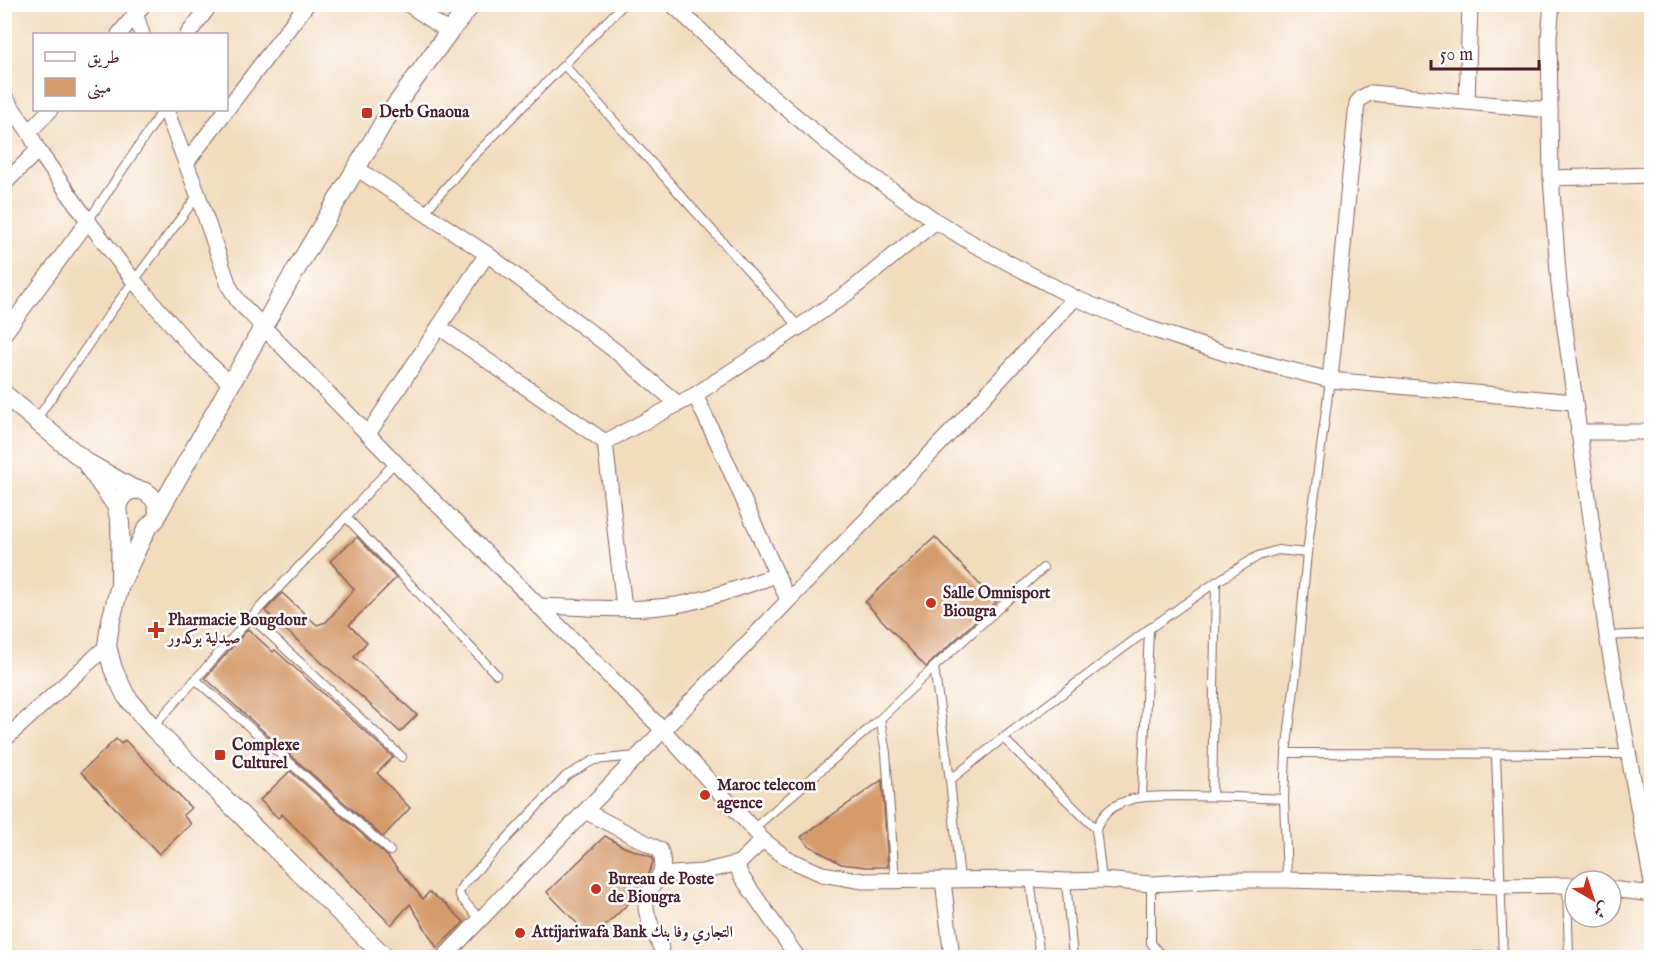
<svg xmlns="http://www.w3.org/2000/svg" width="1656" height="962" font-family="'IM FELL English',Amiri,serif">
  <rect width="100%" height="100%" fill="#fff"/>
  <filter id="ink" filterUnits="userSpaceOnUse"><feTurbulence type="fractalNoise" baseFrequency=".0167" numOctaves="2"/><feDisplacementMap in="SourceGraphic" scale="12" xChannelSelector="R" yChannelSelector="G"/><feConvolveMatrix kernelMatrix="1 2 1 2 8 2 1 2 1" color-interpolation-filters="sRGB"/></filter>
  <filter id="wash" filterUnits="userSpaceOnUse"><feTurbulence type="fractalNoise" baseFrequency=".008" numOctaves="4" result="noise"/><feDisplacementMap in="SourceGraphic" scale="24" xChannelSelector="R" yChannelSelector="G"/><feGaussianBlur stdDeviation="1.35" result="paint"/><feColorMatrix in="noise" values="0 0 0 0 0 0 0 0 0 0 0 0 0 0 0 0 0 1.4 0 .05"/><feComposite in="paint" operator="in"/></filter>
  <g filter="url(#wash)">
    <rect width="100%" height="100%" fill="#f2dcbe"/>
    <g id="blocks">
      <!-- building -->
      <g fill="#d59b6d">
        <path d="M 357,537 L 396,578 L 349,625 L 367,642 L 354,657 L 417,715 L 400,732 L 353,689 L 321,662 L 265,611 L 282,593 L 317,625 L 326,622 L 354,589 L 330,561 Z"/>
        <path d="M 935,537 L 996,602 L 926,667 L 865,602 Z"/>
        <path d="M 248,629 L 273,652 L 275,650 L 393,757 L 377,773 L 410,808 L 383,837 L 262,730 L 205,678 Z"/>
        <path d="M 116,739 L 121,744 L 125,740 L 191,808 L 183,815 L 191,824 L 159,854 L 81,772 Z"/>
        <path d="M 290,771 L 387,856 L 423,899 L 429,892 L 447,905 L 464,922 L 437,948 L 410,904 L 391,925 L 282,814 L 278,818 L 260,800 Z"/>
        <path d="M 882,780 L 888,867 L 866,867 L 841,864 L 808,845 L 801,837 Z"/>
        <path d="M 605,836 L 624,847 L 652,857 L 653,862 L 649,873 L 638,894 L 592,939 L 547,892 Z"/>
      </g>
    </g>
  </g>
  <g filter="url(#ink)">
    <use href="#blocks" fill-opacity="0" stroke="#85615e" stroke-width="1.5"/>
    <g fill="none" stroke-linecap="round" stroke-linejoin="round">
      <defs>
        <g id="service">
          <path d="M 564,65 L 799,327"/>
          <path d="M 424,213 L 464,166 L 624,4"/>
          <path d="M 88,221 L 163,110"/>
          <path d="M 36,420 L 113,309 L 198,195"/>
          <path d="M 346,517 L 496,674"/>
          <path d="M 251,617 L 346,517 L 395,462"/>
          <path d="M 1607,636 L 1652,634"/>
          <path d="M 934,667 L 950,780"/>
          <path d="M 196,680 L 390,851"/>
          <path d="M 880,719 L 886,753 L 895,881"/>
          <path d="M 153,727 L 251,617 L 402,757"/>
          <path d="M 1286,753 L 1629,754"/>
          <path d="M 1496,754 L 1503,958"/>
          <path d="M 1212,796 L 1216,582"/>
          <path d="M 1142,797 L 1149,629"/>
          <path d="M 753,829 L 880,719 L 934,667 L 1043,568"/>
          <path d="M 1096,829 C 1101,817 1108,808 1121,803 C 1138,795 1158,797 1176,796 C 1212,796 1248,797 1284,799"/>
          <path d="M 1030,879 L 1040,958"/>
          <path d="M 960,880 L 950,780 L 1003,738"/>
          <path d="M 1102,880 L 1096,829 L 1003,738 L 1149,629 L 1216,582 L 1258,556 L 1278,550 L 1307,553"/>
          <path d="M 1287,880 L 1284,799 L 1286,753 L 1296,673 L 1307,553 L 1330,380"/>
          <path d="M 1066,881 L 1073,958"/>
          <path d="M 1151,884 L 1151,943 L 1159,953 L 1172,958"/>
          <path d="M 1567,885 L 1569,958"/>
          <path d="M 480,919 L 461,898 L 459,893 L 462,886 L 566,776 L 594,760 L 637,756"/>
          <path d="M 1414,958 L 1504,955"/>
        </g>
        <g id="minor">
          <path d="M 408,4 L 449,32"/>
          <path d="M 672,4 L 762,88 L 842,155 L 936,221 L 975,245 L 1075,298 L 1145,327 L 1227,354 L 1330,380 L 1574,402"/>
          <path d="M 1552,4 L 1549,37 L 1551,178 L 1559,285 L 1607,636 L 1652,883"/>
          <path d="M 134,9 L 142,34"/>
          <path d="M 119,34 L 144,4"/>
          <path d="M 188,34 L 211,4"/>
          <path d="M 4,96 L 29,132 L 38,150 L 88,221 L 134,281 L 192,348 L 231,384"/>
          <path d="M 1467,101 L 1470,4"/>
          <path d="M 166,110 L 198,195 L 229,286 L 238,301 L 395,462 L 663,730 L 763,840 L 786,858 L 822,874 L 863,881 L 1030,879 L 1066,881 L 1102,880 L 1151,884 L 1224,880 L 1287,880 L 1501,886 L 1575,885"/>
          <path d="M 29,132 L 50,110"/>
          <path d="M 186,163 L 307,4"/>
          <path d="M 356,168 L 487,254 L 618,353 L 678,404"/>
          <path d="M 1551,178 L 1652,175"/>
          <path d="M 4,184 L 38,150"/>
          <path d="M 439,327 L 605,442 L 624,608"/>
          <path d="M 4,334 L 88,221"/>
          <path d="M 1330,380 L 1357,103 C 1361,97 1365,95 1371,93 L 1550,110"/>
          <path d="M 695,395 L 724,456 L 788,600"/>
          <path d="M 1578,432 L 1652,432"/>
          <path d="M 368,434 L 487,254"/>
          <path d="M 605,442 L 695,395 L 799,327 L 849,292 L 936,221"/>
          <path d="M 538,606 C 583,607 631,612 676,605 C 710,599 744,586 777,575"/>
          <path d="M 4,740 L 107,646"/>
          <path d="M 585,811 L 660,850 C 670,877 648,882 646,902 C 644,914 656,936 661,948"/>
          <path d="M 763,840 L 739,863 L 738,868 L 741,876 L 798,958"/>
          <path d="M 660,875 L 702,872 L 739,863"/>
          <path d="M 943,880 L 952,958"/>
          <path d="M 1611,889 L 1652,894"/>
          <path d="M 443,958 L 956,427 L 1075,298"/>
        </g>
        <g id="tertiary">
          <path d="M 4,394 L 86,462 L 135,490"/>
          <path d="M 88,466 L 117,507"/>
          <path d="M 120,580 C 120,561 121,542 120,523 C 119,517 116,511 118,505 C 125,480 158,488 158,513"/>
          <path d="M 386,958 L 153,728 L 126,696 L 113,669 L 107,646 L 110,624 L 120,585 L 147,528 L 156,519 L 158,513 L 288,283 L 385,120 L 449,32 L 472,4"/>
        </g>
      </defs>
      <!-- service casing -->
      <use href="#service" stroke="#85615e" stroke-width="10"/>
      <!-- minor casing -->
      <use href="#minor" stroke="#85615e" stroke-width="17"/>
      <!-- tertiary casing -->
      <use href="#tertiary" stroke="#85615e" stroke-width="20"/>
      <!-- service -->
      <use href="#service" stroke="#fff" stroke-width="8"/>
      <!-- minor -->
      <use href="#minor" stroke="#fff" stroke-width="15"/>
      <!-- tertiary -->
      <use href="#tertiary" stroke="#fff" stroke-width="18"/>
    </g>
  </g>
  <!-- markers -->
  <g fill="#c8321e" stroke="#fff" stroke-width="2">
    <rect x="361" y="107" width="12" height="12" rx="3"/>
    <circle cx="931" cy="603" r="6"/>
    <path d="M153 621h6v6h6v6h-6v6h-6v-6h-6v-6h6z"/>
    <rect x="214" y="749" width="12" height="12" rx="3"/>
    <circle cx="705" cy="795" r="6"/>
    <circle cx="596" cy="889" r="6"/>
    <circle cx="520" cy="933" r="6"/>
  </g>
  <g text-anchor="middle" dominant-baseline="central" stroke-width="5" stroke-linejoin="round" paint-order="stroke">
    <!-- poi labels -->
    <g font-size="16" font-weight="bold" fill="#4a1f2b" stroke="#fff" text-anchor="start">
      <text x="379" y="113">Derb Gnaoua</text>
      <text x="943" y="594">Salle Omnisport<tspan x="943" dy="18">Biougra</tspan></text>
      <text x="168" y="621">Pharmacie Bougdour<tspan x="168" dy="18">صيدلية بوكدور</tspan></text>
      <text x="232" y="746">Complexe<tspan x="232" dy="18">Culturel</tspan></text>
      <text x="717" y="786">Maroc telecom<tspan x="717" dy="18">agence</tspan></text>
      <text x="608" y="880">Bureau de Poste<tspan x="608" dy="18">de Biougra</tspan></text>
      <text x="532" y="933">Attijariwafa Bank التجاري وفا بنك</text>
    </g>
  </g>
  <!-- margin -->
  <rect width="1656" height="962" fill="none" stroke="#fff" stroke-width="24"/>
  <!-- legend -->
  <rect x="33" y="33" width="195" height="78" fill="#ffffff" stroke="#b7a5aa" stroke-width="1.5"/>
  <rect x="45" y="52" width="30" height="9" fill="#ffffff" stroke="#b7a5aa" stroke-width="1.5"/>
  <text x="87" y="63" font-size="18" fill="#4a1f2b">طريق</text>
  <rect x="45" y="78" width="30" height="18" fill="#d59b6d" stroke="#b7a5aa" stroke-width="1.5"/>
  <text x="87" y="93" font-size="18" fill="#4a1f2b">مبنى</text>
  <!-- north arrow -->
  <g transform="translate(1593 899) rotate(141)"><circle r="28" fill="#ffffff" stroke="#b7a5aa" stroke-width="1.5"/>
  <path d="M0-4.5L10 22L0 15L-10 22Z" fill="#c8321e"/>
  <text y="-9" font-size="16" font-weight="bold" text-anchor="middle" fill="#4a1f2b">ش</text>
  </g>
  <!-- scale -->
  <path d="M1431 60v9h108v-9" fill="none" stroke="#4a1f2b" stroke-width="3"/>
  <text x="1440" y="60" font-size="18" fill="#4a1f2b" stroke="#ffffff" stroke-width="4.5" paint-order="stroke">50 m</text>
</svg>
